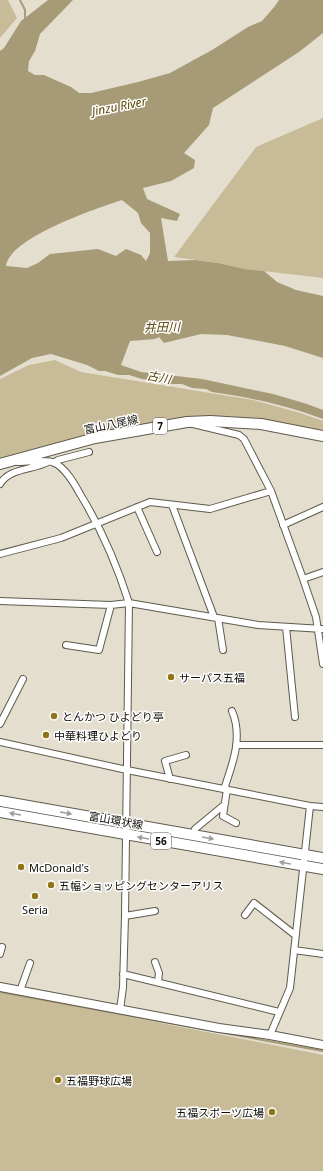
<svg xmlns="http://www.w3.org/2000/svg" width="323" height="1171" font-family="'Noto Sans','Noto Sans JP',sans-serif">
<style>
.green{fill:#c8bb98}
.water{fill:#a79a77;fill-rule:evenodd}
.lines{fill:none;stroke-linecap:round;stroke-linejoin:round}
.stream{stroke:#a79a77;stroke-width:2}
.minor-casing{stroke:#5f5a4d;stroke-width:8}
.tertiary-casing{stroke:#5f5a4d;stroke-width:10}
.primary-casing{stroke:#5f5a4d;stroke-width:12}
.minor{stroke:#fff;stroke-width:6}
.tertiary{stroke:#fff;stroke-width:8}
.primary{stroke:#fff;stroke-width:10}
.oneway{fill:#9f9e9c}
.poi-dot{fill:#90741a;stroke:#fff;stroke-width:1.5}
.labels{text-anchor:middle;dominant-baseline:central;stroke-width:3;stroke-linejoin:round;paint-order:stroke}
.shield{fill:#fff;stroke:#575652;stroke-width:1}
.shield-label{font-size:10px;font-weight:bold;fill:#0f0d08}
.street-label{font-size:11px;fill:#0f0d08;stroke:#fff}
.poi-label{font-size:11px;fill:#0f0d08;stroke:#fff;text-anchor:start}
.water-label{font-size:12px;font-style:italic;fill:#584400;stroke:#fff}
</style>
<rect width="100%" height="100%" fill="#e4decf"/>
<path class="green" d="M0 0H8L17 18 0 38Z
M323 118V278L245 269 218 263 174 257 256 147Z
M55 360 81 372 253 400 300 413 323 421V432L245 418 187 419 0 460V379L29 365Z
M0 991 323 1055V1171H0Z"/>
<path class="water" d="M48 0H73L40 34 35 51 29 61 28 71 35 75H44L71 87 79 93H91L138 82 170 73 212 50 248 27 262 21 275 6 279 0H323V33L299 52 213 108 209 125 184 153 195 160 194 168 171 181 143 188 147 199 180 214 177 221 161 218 168 261 195 260 218 263 245 269 264 271 277 282 296 290 323 296V358L285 346 227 335 201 334 164 343 159 337 155 339 130 341 121 365 141 372 202 379 273 394 307 404 323 410V419C285 405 253 398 212 392L206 389 192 388 182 384H171L163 382 142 379 129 375H118L105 371H99L87 365 51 354 32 358 0 376V51L4 48 21 21ZM122 200 138 213 141 223 150 233V253L146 261 141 255 126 249 116 256 98 249 50 254 38 263 27 268 6 266C9 238 97 208 122 200Z"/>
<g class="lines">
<path class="stream" d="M20 0 25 10V20
M0 992 323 1051"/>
<g class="minor-casing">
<path id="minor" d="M193 424 239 435 244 439 271 491 302 576 316 617 323 664
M18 462C27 462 48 459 55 463 66 469 74 483 80 494 101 528 117 565 129 603L125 916 123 987 120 1010
M54 463 58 460 89 452
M0 484C9 468 33 470 48 462
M172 505 214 617
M137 507 157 552
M283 525 323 507
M0 554 61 538 150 502 210 509 271 491
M303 579 323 572
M0 601 111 605 129 603 258 625 323 629
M218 618 223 650
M286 627 295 717
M66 645 99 650 111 605
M0 724 23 679
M0 742 127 770 310 806 323 807
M236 745H323
M170 779 165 761 186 755
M224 789C233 763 243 737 232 711
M227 789 223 816 236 823
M193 835 195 829 224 805
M245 915 254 903 295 935
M125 916 155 911
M294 950 323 954
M0 954 2 947
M155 962 159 973 158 982
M123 974 279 1012
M20 991 30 963
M270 1035 290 988 310 806"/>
</g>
<g class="tertiary-casing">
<path id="tertiary" d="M0 987 219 1028 270 1035 323 1045"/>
</g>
<g class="primary-casing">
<path id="primary" d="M0 464 95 438 187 422 210 421 261 424 323 436
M0 801 323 858
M0 812 323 869"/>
</g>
<use href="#minor" class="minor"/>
<use href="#tertiary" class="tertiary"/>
<use href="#primary" class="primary"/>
</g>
<defs><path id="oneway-solid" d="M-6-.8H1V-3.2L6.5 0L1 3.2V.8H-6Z"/></defs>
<g class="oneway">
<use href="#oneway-solid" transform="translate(66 813) rotate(10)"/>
<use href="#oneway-solid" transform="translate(15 814) rotate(-170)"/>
<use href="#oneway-solid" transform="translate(143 838) rotate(-170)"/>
<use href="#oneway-solid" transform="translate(208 838) rotate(10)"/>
<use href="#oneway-solid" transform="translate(285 863) rotate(-170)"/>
</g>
<g class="poi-dot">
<circle cx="171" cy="677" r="4"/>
<circle cx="54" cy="716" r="4"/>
<circle cx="46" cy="735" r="4"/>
<circle cx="21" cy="867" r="4"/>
<circle cx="51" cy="885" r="4"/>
<circle cx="35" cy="896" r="4"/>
<circle cx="58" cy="1080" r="4"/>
<circle cx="272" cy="1112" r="4"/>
</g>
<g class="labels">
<g class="shield">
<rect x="153" y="418" width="14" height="16" rx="3"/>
<rect x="151" y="833" width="20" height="16" rx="3"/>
</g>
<g class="shield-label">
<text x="160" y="426">7</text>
<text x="161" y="841">56</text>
</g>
<g class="street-label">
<text transform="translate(111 424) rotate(-12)">富山八尾線</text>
<text transform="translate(116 820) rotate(10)">富山環状線</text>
</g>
<g class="poi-label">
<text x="179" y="677">サーパス五福</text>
<text x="62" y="716">とんかつ ひよどり亭</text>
<text x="54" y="735">中華料理ひよどり</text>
<text x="29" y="867">McDonald's</text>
<text x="59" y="885">五幅ショッピングセンターアリス</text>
<text x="35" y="909" text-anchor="middle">Seria</text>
<text x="66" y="1080">五福野球広場</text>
<text x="264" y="1112" text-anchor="end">五福スポーツ広場</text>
</g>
<g class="water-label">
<text transform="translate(119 106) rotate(-11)">Jinzu River</text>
<text transform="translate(162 327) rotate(-1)">井田川</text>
<text transform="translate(159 377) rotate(11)">古川</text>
</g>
</g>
</svg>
